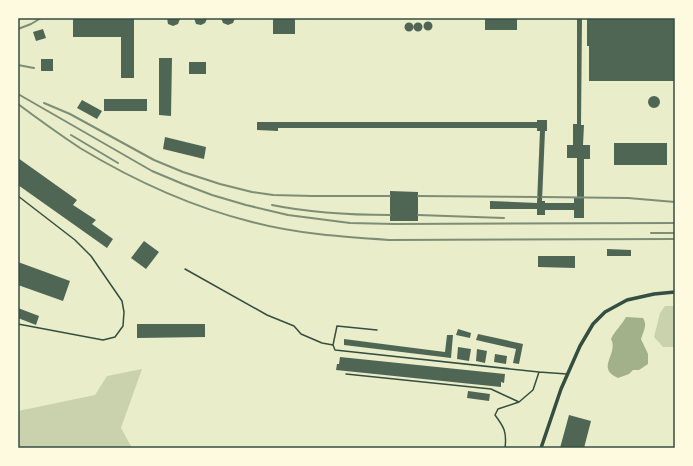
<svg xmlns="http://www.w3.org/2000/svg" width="693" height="466" font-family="'IBM Plex Sans',sans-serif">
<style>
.green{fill:#cad2ad}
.water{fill:#a3b18a}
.building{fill:#4f6655}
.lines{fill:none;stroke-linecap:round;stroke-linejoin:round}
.service{stroke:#344e41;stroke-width:1.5}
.minor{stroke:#344e41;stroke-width:3.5}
.rail{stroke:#7c8e77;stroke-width:2}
.neatline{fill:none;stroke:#344e41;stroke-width:1.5}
</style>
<rect width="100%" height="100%" fill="#e9edc9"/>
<path class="green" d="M665 306H675V347H663L654 337 660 313Z
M142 369 121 428 132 448H18V411L95 395 107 376Z"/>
<path class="water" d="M626 317 643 318C648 325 643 332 641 339L648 354V364L639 370H633L629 374 618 378C595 368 619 354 611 339 615 330 622 325 626 317Z"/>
<path class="building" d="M73 18H134V78H121V37H73Z
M167 18H179L180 19 178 24 173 26 168 24Z
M194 18H207V19L205 23 201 25 196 24Z
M221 18H235L233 23 228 25 223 23Z
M273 18H295V34H273Z
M577 18H582L581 125H584L583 145H590V159H584V218H574V210H545V215H537V209H490V201L537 203 540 131H537V128H278V131L257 130V122H537V120H547V131H545L542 201H545V203H574V198H577V158H567V145H573V124H577Z
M587 18H675V81H589V46H587Z
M485 19H517V30H485Z
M423.5 26a4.5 4.5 0 1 1 9 0a4.5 4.5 0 1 1-9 0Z
M404.5 27a4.5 4.5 0 1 1 9 0a4.5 4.5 0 1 1-9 0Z
M413.5 27a4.5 4.5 0 1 1 9 0a4.5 4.5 0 1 1-9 0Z
M43 29 46 38 36 41 33 32Z
M159 58H172L171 116 159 115Z
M41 59H53V71H41Z
M189 62H206V74H189Z
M648 102a6 6 0 1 1 12 0a6 6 0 1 1-12 0Z
M104 99H147V111H104Z
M82 100 102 111 97 119 77 108Z
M165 137 206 147 204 159 163 149Z
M614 143H667V165H614Z
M18 158 77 200 73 205 96 220 92 224 113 239 107 248 18 185Z
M390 191 418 192V221H390Z
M144 241 159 252 146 269 131 258Z
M607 249 631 250V256H607Z
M538 256H575V268L538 267Z
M18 262 70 281 63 301 18 285Z
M18 308 39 316 36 325 18 318Z
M137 324H205V337L137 338Z
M458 329 471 333 470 338 456 335Z
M478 334 523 344 519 364 513 363 516 349 476 340Z
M447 335H453L451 358 344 345V339L445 352Z
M458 347 471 349 469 361 457 359Z
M477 349 487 351 485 363 476 361Z
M495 354 507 356 506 364 494 362Z
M340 357 505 374 504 383 501 382V387L336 370 337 364H339Z
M468 391 490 394 489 401 467 398Z
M569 415 591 421 584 448H560Z"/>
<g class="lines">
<path class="service" d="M18 196 75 240 91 256 122 301 124 312 123 326 115 337 103 340 18 324
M185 269 267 315 294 326 301 334 322 343 333 345
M377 330 337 326 333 345 335 350 539 372 533 390 519 402
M539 372 567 374
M346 374 491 389 519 402 498 409 495 415C504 427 507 432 505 448"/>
<path class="minor" d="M541 448 561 389 580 346 593 324 605 312 627 300 654 294 675 292"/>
<path class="rail" d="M18 29 31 24 41 18
M18 65 34 68
M18 94 152 171 183 184 212 195 246 205 288 215 350 223 395 224 675 223
M44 103 70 114 154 160 183 172 220 184 252 192 273 195 313 196H390
M18 104C38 119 59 134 80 148 133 180 192 207 252 222 297 234 344 237 390 240L675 239
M71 135 118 163
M418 196 538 197
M542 197 628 198 675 202
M272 205C311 213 350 215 390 215
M418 215 504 218
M651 233H675"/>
</g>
<rect width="693" height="466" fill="none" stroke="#fefae0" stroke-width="38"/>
<rect x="19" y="19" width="655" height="428" class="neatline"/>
</svg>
